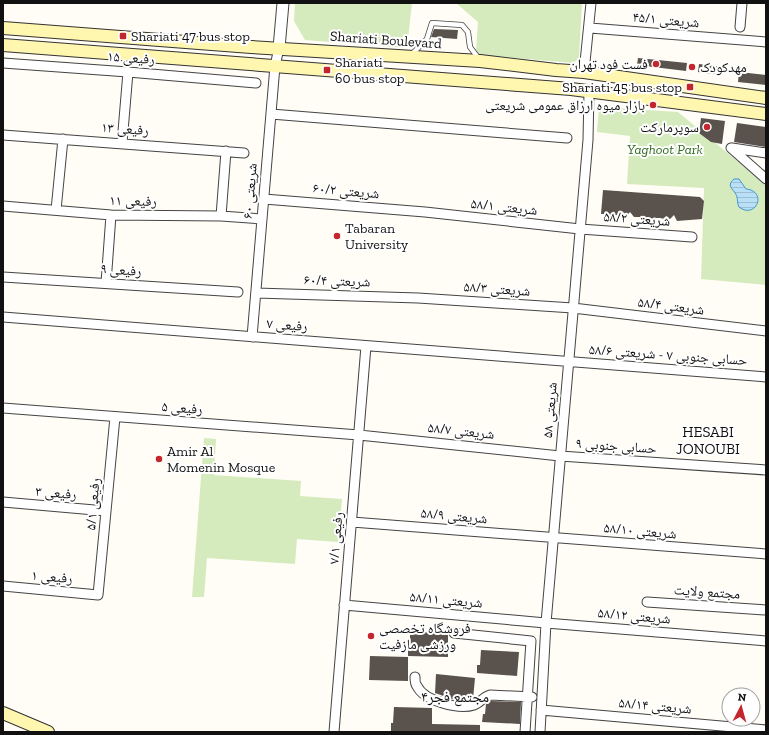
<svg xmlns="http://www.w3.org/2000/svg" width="769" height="735" font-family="'Zilla Slab','Noto Naskh Arabic',serif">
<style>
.park{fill:#d5ebbd}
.water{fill:url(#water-rules);stroke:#3f96cf}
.building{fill:#5a524d}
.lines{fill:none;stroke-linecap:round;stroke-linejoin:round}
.service-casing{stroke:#444;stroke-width:6}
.minor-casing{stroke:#444;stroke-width:11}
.tertiary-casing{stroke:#444;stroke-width:13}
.secondary-casing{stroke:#333;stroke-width:14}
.service{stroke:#fff;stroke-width:4.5}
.minor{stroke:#fff;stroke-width:9}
.tertiary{stroke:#fff;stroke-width:11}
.secondary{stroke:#fff6b0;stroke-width:12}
.poi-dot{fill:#c4262e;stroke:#fff;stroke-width:1.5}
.labels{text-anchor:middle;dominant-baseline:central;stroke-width:4;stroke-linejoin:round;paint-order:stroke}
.street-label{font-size:14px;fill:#111;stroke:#fff}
.poi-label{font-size:14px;fill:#111;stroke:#fff;text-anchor:start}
.park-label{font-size:14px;font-style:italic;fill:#2f6b1f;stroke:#fff}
.neighbourhood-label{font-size:15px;fill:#111;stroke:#fff}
</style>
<defs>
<pattern id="water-rules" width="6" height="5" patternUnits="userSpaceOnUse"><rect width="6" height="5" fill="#b9e0f7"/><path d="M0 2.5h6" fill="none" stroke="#9ebfd3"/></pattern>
</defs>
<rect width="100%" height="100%" fill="#fffdf5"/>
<path class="park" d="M295 3H412L407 48 305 40 294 21Z
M456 3H582L579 57 574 63 480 55 476 51 478 22Z
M599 107 678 112 766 185V285L701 279 704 188 627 184 630 136 597 132Z
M204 438 216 439 214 475 301 481 300 496 342 499 338 542 297 539 295 564 207 558 204 597H192Z"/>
<path class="water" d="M734 179H739L746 189C768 191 756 220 739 207 737 203 738 201 737 197 735 189 725 187 734 179Z"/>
<path class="building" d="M434 29 458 30 457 39 431 37Z
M638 58 687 63 686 71 637 65Z
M699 64 722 67 721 75 698 72Z
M739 72 766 75V85L738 82Z
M701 118 725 121 722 144 711 142 699 133Z
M737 123 766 127V147L734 142Z
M603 190 700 197 704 201 702 219 677 221 674 215 669 220 660 218H656L654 219 644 217H634L630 212 626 217H620L618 215 606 216 604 214H601Z
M410 632 448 633V657L408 656V648H410Z
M481 650 519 652 517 676 477 673V665H480Z
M370 656 408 657V681L369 680Z
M436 674 475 678 473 699 467 700 452 699 435 693Z
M491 701 521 702 520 724 482 722 483 714H485L486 704Z
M394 707 432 708V724L480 725V732L391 731V723H393Z"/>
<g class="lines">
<g class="service-casing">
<path id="service" d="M412 54 427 39 432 23 462 25 468 32 470 47 479 59"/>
</g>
<g class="minor-casing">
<path id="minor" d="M740 27 742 3
M590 28 766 42
M3 63 128 72 256 83
M584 72 591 3
M271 114 567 138
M3 135 244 153
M122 143 128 72
M731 148 766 179
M732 148 766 153
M264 199 425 212 580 229 692 237
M3 206 111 215 221 216 262 219
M56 210 63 139
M221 216 226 151
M3 277 238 292
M106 283 111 215
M256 293 418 298 573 308 766 331
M3 317 766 377
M252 337 275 66 279 48
M3 408 359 435 560 456 766 470
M3 502 106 511
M352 522 766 554
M3 586 98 595 115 417
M647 602 766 610
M344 605 546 623 766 641
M454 633 531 641 525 732
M415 677C415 680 415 684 417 686 424 701 459 710 474 705 480 703 483 697 490 695L532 697
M541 710 766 730
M334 732 366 346
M540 732 546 623 588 140 589 91"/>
</g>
<g class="tertiary-casing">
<path id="tertiary" d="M279 48 283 3"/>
</g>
<g class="secondary-casing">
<path id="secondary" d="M3 28 251 47 480 61 556 70 584 72 766 98
M3 45 571 89 766 114
M3 713 48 732"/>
</g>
<use href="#service" class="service"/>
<use href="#minor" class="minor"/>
<use href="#tertiary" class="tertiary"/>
<use href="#secondary" class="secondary"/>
</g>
<g class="poi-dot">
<rect x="119" y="32" width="8" height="8" rx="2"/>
<circle cx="656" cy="64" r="4"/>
<circle cx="692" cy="67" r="4"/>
<rect x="323" y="66" width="8" height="8" rx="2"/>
<rect x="686" y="83" width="8" height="8" rx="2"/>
<circle cx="653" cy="105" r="4"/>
<circle cx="707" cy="127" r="4"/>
<circle cx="337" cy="236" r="4"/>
<circle cx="159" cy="459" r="4"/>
<circle cx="371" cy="636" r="4"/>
</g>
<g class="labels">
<g class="street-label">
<text transform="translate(666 20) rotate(5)">شریعتی ۴۵/۱</text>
<text transform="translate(386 40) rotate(4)">Shariati Boulevard</text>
<text transform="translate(131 58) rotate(4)">رفیعی ۱۵</text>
<text transform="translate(125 129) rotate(4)">رفیعی ۱۳</text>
<text transform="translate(250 191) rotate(-85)">شریعتی ۶۰</text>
<text transform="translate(346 191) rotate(5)">شریعتی ۶۰/۲</text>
<text transform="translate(133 201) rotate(1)">رفیعی ۱۱</text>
<text transform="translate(504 207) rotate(6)">شریعتی ۵۸/۱</text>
<text transform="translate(637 219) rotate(4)">شریعتی ۵۸/۲</text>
<text transform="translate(121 270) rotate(4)">رفیعی ۹</text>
<text transform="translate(337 281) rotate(2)">شریعتی ۶۰/۴</text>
<text transform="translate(497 289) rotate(4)">شریعتی ۵۸/۳</text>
<text transform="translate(671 306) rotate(7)">شریعتی ۵۸/۴</text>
<text transform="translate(287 325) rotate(4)">رفیعی ۷</text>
<text transform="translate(668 355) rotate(4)">حسابی جنوبی ۷ - شریعتی ۵۸/۶</text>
<text transform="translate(182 408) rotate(4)">رفیعی ۵</text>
<text transform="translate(550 410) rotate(-85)">شریعتی ۵۸</text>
<text transform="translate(461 431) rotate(6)">شریعتی ۵۸/۷</text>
<text transform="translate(616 446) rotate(4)">حسابی جنوبی ۹</text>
<text transform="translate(56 493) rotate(5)">رفیعی ۳</text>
<text transform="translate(93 504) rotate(-85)">رفیعی ۵/۱</text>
<text transform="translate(454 516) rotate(5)">شریعتی ۵۸/۹</text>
<text transform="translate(640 531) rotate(5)">شریعتی ۵۸/۱۰</text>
<text transform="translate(336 538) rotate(-85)">رفیعی ۷/۱</text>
<text transform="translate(52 577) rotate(5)">رفیعی ۱</text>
<text transform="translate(707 592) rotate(4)">مجتمع ولایت</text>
<text transform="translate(446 600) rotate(5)">شریعتی ۵۸/۱۱</text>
<text transform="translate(634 616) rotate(5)">شریعتی ۵۸/۱۲</text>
<text transform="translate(655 706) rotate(5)">شریعتی ۵۸/۱۴</text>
</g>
<g class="poi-label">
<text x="131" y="36">Shariati 47 bus stop</text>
<text x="335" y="62">Shariati<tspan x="335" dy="16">60 bus stop</tspan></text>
<text x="648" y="64" text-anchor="end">فست فود تهران</text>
<text x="700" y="67">مهدکودک</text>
<text x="682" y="87" text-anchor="end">Shariati 45 bus stop</text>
<text x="645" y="105" text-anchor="end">بازار میوه ارزاق عمومی شریعتی</text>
<text x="699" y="127" text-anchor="end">سوپرمارکت</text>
<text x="345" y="228">Tabaran<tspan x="345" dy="16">University</tspan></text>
<text x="167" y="451">Amir Al<tspan x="167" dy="16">Momenin Mosque</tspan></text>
<text x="379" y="628">فروشگاه تخصصی<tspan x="379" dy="16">ورزشی مازفیت</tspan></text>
</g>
<g class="park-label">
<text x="665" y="149">Yaghoot Park</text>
</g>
<g class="neighbourhood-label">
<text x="708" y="432">HESABI<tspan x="708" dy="17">JONOUBI</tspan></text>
<text x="455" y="697">مجتمع فجر۴</text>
</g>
</g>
<rect width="769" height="735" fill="none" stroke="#111111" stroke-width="8"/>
<g transform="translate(741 707) rotate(6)"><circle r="19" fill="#ffffff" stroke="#a0a0a0"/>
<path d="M0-3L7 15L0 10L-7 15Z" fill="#c4262e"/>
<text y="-6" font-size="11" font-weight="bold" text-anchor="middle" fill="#111111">N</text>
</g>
</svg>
